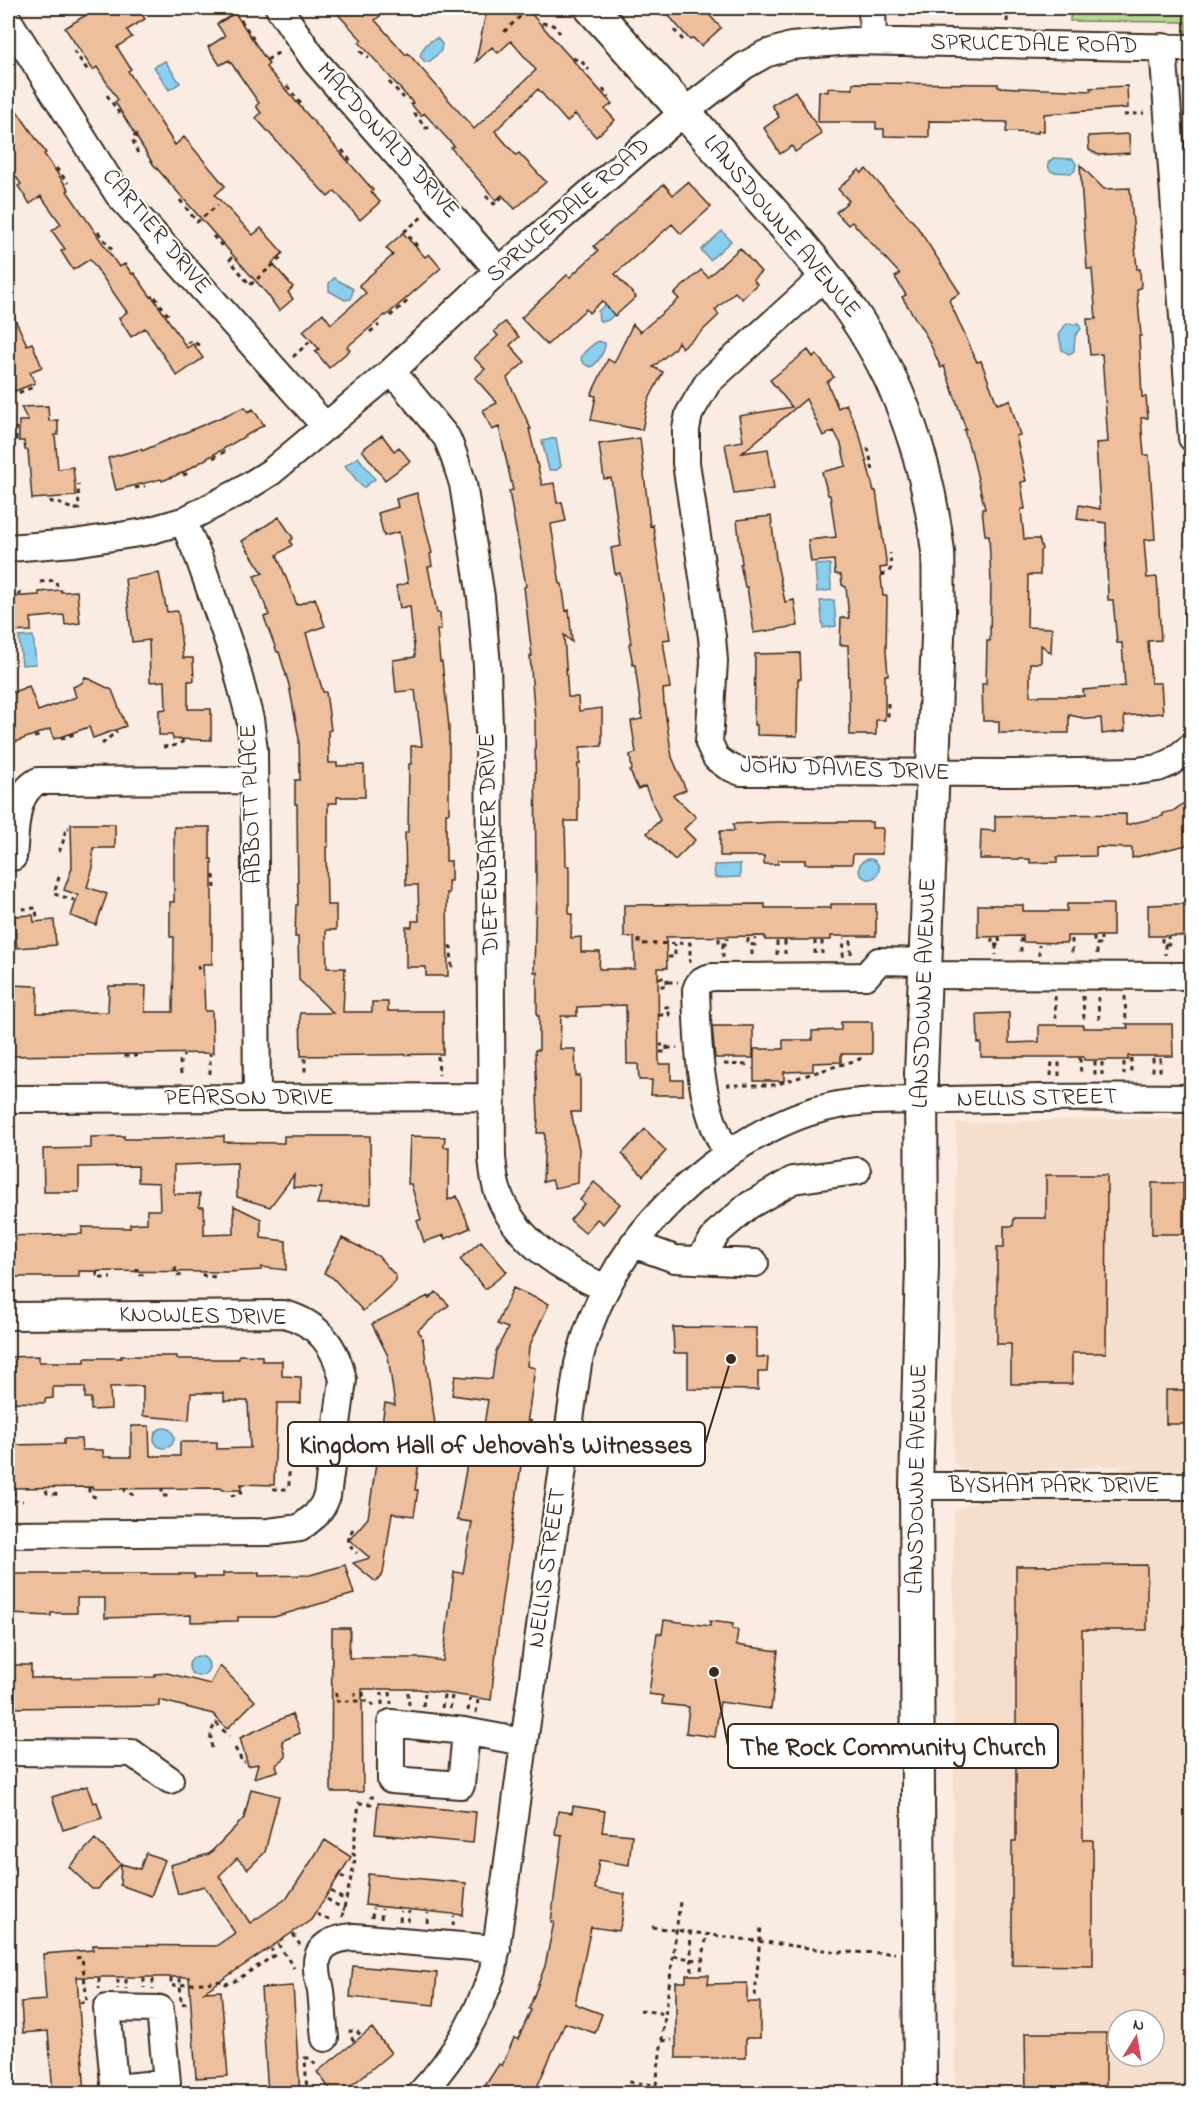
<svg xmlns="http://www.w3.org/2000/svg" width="1199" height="2101" font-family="'Indie Flower',sans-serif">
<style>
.built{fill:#f6decd;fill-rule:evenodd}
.green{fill:#b4d792;stroke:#788058;stroke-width:1.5}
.water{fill:#8cceed;stroke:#6c8c9a;stroke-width:1.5}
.building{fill:#edbf9d;stroke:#3b2a1e;stroke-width:1.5}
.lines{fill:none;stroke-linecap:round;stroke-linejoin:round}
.minor-casing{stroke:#3b2a1e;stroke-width:30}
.major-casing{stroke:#3b2a1e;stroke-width:36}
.path{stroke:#3b2a1e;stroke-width:3;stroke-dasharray:4.5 4.5;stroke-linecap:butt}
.minor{stroke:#fff;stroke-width:26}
.major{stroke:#fff;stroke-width:32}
.labels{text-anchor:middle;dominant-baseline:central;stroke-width:4.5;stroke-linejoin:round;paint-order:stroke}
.street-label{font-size:24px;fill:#3b2a1e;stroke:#fff}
.leader{fill:none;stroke:#3b2a1e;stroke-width:2}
.callout-dot{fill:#3b2a1e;stroke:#fff;stroke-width:2}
.callout{fill:#fff;stroke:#3b2a1e;stroke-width:2}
.callout-label{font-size:26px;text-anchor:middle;font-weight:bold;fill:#3b2a1e}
</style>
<rect width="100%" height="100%" fill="#faece2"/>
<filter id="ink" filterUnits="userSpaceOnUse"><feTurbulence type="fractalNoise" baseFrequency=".0167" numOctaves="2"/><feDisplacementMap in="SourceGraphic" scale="12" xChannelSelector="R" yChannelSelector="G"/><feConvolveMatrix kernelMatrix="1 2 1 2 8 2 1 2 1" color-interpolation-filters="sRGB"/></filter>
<g filter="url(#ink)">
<path class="built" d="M1140 1118H1191V2093H955L953 1513 960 1508 975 1502 985 1501 1135 1465 976 1472 962 1469 953 1462 956 1123ZM1118 2020H1154V2056H1118Z"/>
<path class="green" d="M1071 8H1191V63H1187L1185 22 1070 21Z"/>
<path class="water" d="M437 38 442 44 441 51 429 62H425L420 56C422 48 428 41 437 38Z
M165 61 180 83 169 90 154 67Z
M1053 158 1073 159 1076 164 1075 170 1072 173 1052 172 1049 169 1048 163Z
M722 231 731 241 710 260 701 250Z
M334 278 353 289 351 299 345 300 329 291V283Z
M610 301 618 310C612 316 607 325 599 320L598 311Z
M1070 323 1074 325 1078 323 1081 329 1075 336 1074 351 1069 354 1062 350 1059 335 1065 325Z
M598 341 605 343C606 350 597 364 591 367 570 360 588 348 598 341Z
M556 438 561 466 557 470H549L542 441Z
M358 457 375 479 363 488 345 466Z
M830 564 831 590 817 592 815 565Z
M834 600 836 626 823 628 820 601Z
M33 636 36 664 22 665 19 637Z
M859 869a10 10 0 1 1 20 0a10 10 0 1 1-20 0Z
M740 864V877L715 878 714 865Z
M154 1438a10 10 0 1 1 20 0a10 10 0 1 1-20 0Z
M189 1666a10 10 0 1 1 20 0a10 10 0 1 1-20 0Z"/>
<path class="building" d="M97 8H138L145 19 127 30 132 37 117 47 131 69 128 71 175 145 184 137 225 186 215 195 253 235 261 228 283 253 272 263 293 287 288 292 293 299 279 311 268 295 153 164 115 102 118 100 97 67 93 70 65 28Z
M332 8H390L375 20 406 55 408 53 474 129 536 70 511 41 498 53 492 47 476 62 485 17 494 8H526L612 104 605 109 615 120 596 137 575 114 567 122 538 89 495 131 516 155 519 153 546 182 515 209 502 195 496 200 483 185 451 148 454 146 424 113 421 116 411 104 413 103 359 42 362 40Z
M662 8H703L721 28 701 46 693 38 690 40Z
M235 13 269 64 266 67 373 190 371 192 380 202 360 220 335 191 328 197 280 145 256 118 261 113 256 106 259 103 229 60 220 65 208 47 225 36 217 24Z
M853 83 998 84V87L1091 91 1090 88 1127 86 1128 108 1044 114V131H1038V133L1006 132 1007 122 929 121V137L884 136V129H876V122H818L819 91 828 92V88L853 89Z
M795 91 822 134 795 152 792 146 780 154 764 128 779 117 772 105Z
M8 98 46 153 44 154 69 190 67 191 119 267 125 264 132 274 134 273 151 297 152 296 187 348 193 344 203 358 177 376 145 328 131 337 119 318 127 312 90 259 73 270 61 251 65 249 52 231 61 224 41 196 30 204 18 186 21 184 8 165Z
M1129 134 1130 153 1099 155 1089 150 1088 136Z
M1080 165 1104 189 1130 188 1137 269H1140L1141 288 1137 289 1141 336H1139L1142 397H1146L1148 418H1141L1144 455H1149L1155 539 1144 540 1147 578 1157 577 1161 640 1148 641 1151 683H1161L1163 713 1124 716 1125 731 1102 734 1101 718 1088 719 1069 715V733H999V721H983L982 684H986L987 641H990L991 582 989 535H985L982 509H985L971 450H970L964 430 966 429 944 366 941 368 927 337 902 297 906 295 895 277 900 274 852 222 848 225 836 212 849 201 838 189 859 170 862 173 866 169 916 225 960 293 949 300 977 362 981 361 997 404 1010 400 1012 409 1020 435 1016 436 1026 481 1021 482 1025 509H1021L1024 539H1039L1042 549 1040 551V575H1028L1027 627 1052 628 1051 653 1041 645V663H1030V696H1084L1083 690 1125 686 1122 643H1117L1113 600H1108L1106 523 1077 519 1079 505 1100 509 1096 443 1108 442 1102 354 1090 355 1087 319H1096L1092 269H1087Z
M688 182 711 207 681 234 672 224 615 274 636 297 615 316 602 301 589 313 586 309 547 345 521 318 567 275 570 277 598 251 594 246 664 184 673 195Z
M403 233 425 257 429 254 441 268 386 316 385 315 347 347 350 350 329 368 315 351 319 349 303 331 323 313 331 324 366 293 359 285 393 255 386 248Z
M740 248 761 272 753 279 757 284 742 299 735 292 715 310 719 315 699 334 682 348 678 342 674 349 653 367 663 372 648 401 642 430 591 420 596 396 591 395 608 359 614 363 633 324 640 332 679 299 674 294 701 270 708 277Z
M8 304 27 345 32 343 42 367 30 372 35 383 15 391 8 375Z
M505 322 519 337 510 345 525 362 507 378 531 429H529L542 485 554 483 557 503 562 502 566 521 551 524 560 584H562L566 611 569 610 572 642 564 635 568 697H578L579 711 602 708V746L580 747V764H578V821H565L566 866H569V914H572L571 938 581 937V952H600L599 969H635L634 937H624V905L765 904V908H831V904H876V936H831V940H765V936L666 937 667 968H658L659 1064H671V1080H683V1095H651L652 1080H639L638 1064H627L626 1005 577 1007V1016H561L560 1049H575L576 1076H580V1112H571L579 1149 578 1183 555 1188 552 1180 543 1182 545 1133H537L538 1117 535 1050H539V1016H537V972H534L536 890 535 721 530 656H532L524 587 526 586 509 491 513 490 499 427 492 430 483 410 497 403 475 378 485 369 474 358 498 336 494 331Z
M808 350 813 357 816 354 834 377 827 382 838 408 846 404 860 436 874 491H876L887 567 880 568 883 596H887L886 651 888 675H885V720H876V735H850L848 645H840L841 618H849L846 587 842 585 841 575 835 574 834 560 811 562 808 540 836 537 830 495H828L822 472 846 466 841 444 834 431 823 436 806 399 742 453 768 449 774 489 734 494 725 444 743 441 739 416 792 407 770 380Z
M48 406 49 421 58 420V435H55L58 469 73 467 76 496 32 499 28 450H25L24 441H19V421H28L21 407Z
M245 407 248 412 253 409 264 425 182 473 162 481 161 479 116 490 108 458 141 449 142 451Z
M382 435 394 451 399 447 410 461 385 480 362 450Z
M640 438 650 526 653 525 670 639 663 640 670 688 663 689 664 704 672 757 686 790 673 795 696 817 684 829 695 840 675 860 647 833 660 820 645 786 638 789 630 771 632 770 630 755 636 753 631 721 642 719 635 665H633L629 644 631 643 620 573 615 574 611 548 621 546 611 478 604 479 599 444Z
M417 493 432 553 430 554 432 566 428 567 437 613H440L441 630H437L440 662H442L449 727V813H446V861H451V881H448L449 893H447L448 976H426V967H406V927H412V921H419L418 885H406L405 833 408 832 409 764H411V746H422L415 690 396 692 393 660 415 657 410 606 400 608 396 586 408 583 399 532 384 536 378 513 398 507 396 499Z
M771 516 776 559 785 602 794 600 798 626 754 633 747 587H745L740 564H742L737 520Z
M279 517 293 538 290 541 292 545 277 555 297 605 315 598 325 626 306 633 323 692H326L331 730 328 731 329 763H337V766L364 765 365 797H337V803H328V847H326L327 905H336V930H326L327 968H345L343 1012H372V1002H388V1011H443V1054L301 1056 300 1013H333L299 980 298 937H295L296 905H298L297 804H295V780H300L299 739 289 685 279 652H277L264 617 269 615 254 576 263 573 242 541Z
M159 573 167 612 178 611 183 658H193L194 681H188V709H211V740L173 739 172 735H159V710L166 709 165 681 150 682 149 640 132 642 125 579Z
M61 590V592L77 591 80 623 65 625 64 615 31 618V631L8 632V597L39 595V592Z
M800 653 801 679H798L797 736 757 735V725H754L755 654Z
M85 677 112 690 126 726 93 738 89 727 54 739 50 729 15 742 8 723V694L29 686 38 711 76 697 73 687 82 683Z
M1191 798V844L1132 858V848L1096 847V856L1057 857V862L1030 863V859H980L981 830 995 831V816L1126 814V825L1163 816V813L1173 811Z
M775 822H872V828H883L882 854H853L852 864H805V860H778V864H764V856H720V831H734L733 824Z
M71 824H115V848H93V868L87 887 107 894 96 925 71 916 78 895 64 890 72 868Z
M174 827H210V859H212V964H203L205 1011H212L213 1053 8 1056V985L38 986 37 1013 108 1012 109 986H146L145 1012H173L174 937H170V902H174Z
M1067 904H1113V936H1067V943L1023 942V936L978 937V905H1023V911H1067Z
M1176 904H1191V936H1148V905Z
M33 915 34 922 54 920 56 945 17 948 14 916Z
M1009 1013V1043L1039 1042V1025H1083V1028H1128L1127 1024H1172L1173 1056H1128V1060H1084V1057H981V1043H978L977 1014Z
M841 1022H872V1054H841V1062L813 1063V1071L784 1072V1081H754V1049H783V1040H812V1031L841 1030Z
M712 1026H753V1058H715Z
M645 1129 666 1151 643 1176 622 1154Z
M124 1136V1139H156L224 1136V1142L284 1143V1136H370L371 1204H317L322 1188 293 1187 294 1175 270 1207 237 1197V1163L174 1165V1194H200L199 1207H204V1235L234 1234V1206L261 1219V1238L286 1241V1270L261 1267V1270L228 1272 79 1271V1277H8V1236L82 1234V1227L130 1228V1224L147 1223V1210H160L159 1183 138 1182V1166L79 1167V1192H44L43 1149 91 1148V1137Z
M410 1136 445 1137 444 1147H449L448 1200 457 1196 470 1228 445 1239 444 1235 424 1242 417 1221 421 1219 411 1184H408Z
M1046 1175H1107L1106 1353H1072V1384H1011V1344H997V1247H1004V1226H1013L1014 1218H1046Z
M594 1182 620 1204 603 1224 597 1219 585 1233 570 1220 584 1204 580 1200Z
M1152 1183H1183V1234H1152Z
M342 1238 378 1256 396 1276V1281L363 1311 333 1278 324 1273Z
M481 1241 507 1272 485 1289 460 1259Z
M513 1288 549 1304 529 1347 527 1366 535 1368 501 1605 491 1700 418 1689H362L363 1792H331L332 1628H350L349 1658H422L443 1661 454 1572 463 1573 472 1522 457 1520 467 1464 443 1460 448 1426 483 1431 488 1400 452 1395 455 1376 492 1379 496 1351 508 1328 497 1324Z
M436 1292 449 1305 418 1330 423 1340 440 1459 420 1455 415 1490H418L414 1516 392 1513 383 1574 376 1582 353 1563 370 1558 349 1540 368 1518 385 1403 395 1405 388 1356 372 1324 428 1296 429 1299Z
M673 1327 756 1328V1357H768L767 1372H758V1390L688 1389V1353H674Z
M239 1355 262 1356V1361H282V1376L301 1377V1403H277L274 1485 241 1484V1490H222V1488L92 1489V1487L8 1488V1445L64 1444V1439H81L82 1450H103V1457H131V1426H149L150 1456H180V1442H217V1449L250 1448 248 1401H224V1393H191L189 1420 143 1416V1386L110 1387 111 1409 91 1410V1398H85V1387H53V1398L45 1399V1403L8 1402V1357L39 1356V1362H85V1358H122L121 1356H177V1359H239Z
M1166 1390H1191V1424H1166Z
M345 1565 354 1594 274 1617H238V1621L191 1622V1615L105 1618V1598H77V1613H51V1616L8 1614V1574H194V1577H223V1573H259V1576L310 1575Z
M1147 1565V1630H1082L1083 1840H1093V1966L1012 1965V1841H1016V1566Z
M664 1620 710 1626V1621L733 1624 732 1629 738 1630 736 1645 778 1651 771 1709 720 1702 715 1737 686 1733 689 1707 662 1704 663 1696 649 1694 657 1633 662 1634Z
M8 1665H31V1678L155 1677V1674L167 1673 210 1684 220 1666 255 1701 227 1729 213 1714 159 1700V1706L9 1708Z
M292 1714 300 1733 282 1741 286 1757 276 1765 278 1771 254 1778 258 1764 248 1766 240 1738Z
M87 1786 93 1803 97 1802 102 1818 63 1830 52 1797Z
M251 1789 279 1796 265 1852 248 1869 237 1858 219 1876 250 1923 287 1898 325 1840 351 1857 311 1920 204 1992 221 1991 228 2076 196 2078 189 1977H77L85 2094H53L48 2031 23 2033 21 2002 46 2000 43 1954 93 1950V1945L216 1946 235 1933 204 1886 178 1894 170 1865 209 1854 244 1818Z
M378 1803 476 1812 473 1843 375 1834Z
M573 1806 605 1811 602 1832 632 1835 629 1865 599 1860 595 1889 625 1894 622 1920 619 1931 591 1927 575 2004 602 2014 595 2033 565 2023 534 2094H480L499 2064 502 2066 514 2038 518 2039 531 2010 529 2009 545 1966 554 1922H551L562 1835 555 1834 558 1811 572 1813Z
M95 1839 121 1864 140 1869 146 1853 165 1860 151 1896 120 1885 121 1864 98 1889H92L69 1867Z
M368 1874 466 1883 463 1915 365 1905Z
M353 1966 437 1973 434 2005 350 1997Z
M686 1975H709L708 1984 747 1983V2002H760V2038H746V2058H676V1982H686Z
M293 1986 300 2094H268L261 1988Z
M372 2028 391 2053 341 2094H334L317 2072Z
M1025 2033H1106V2094H1026Z"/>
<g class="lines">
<g class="minor-casing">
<path id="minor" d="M279 8 315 61 499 271
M872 8 873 41
M8 20 118 194 326 427
M1163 47 1192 438
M826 275 708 382 689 414 686 429V463L712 637 714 661 709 743 716 758 727 766 741 772 1014 773 1137 771 1158 768 1170 763 1192 746
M392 371 447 438 453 453 463 484 481 597 487 666 489 729 492 1157C493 1167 494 1179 497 1189 513 1239 560 1269 606 1288
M183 521 199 558 233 655 250 719 254 750 257 1098
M8 548 74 543 145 532 183 521 239 492 271 472 392 371 493 276 684 112 744 66 765 54 791 46 852 41 1187 48
M13 857C16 831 13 794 38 781L254 780
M924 975 1192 976
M8 1099 491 1097
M728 1154C698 1105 698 1046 696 990 699 980 706 977 716 977L866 976 879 961 925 962
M633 1244 675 1259 755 1263
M699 1260 718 1232 748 1206 793 1180 857 1171
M8 1316 284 1314C318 1323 336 1346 343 1380L327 1496 323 1505 316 1515 300 1528 268 1532 8 1534
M916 1486H1192
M466 1732 461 1785 391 1780V1723L464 1731 524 1742
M8 1752 132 1753 170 1780
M325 2038C323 2023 323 2007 321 1991 320 1984 317 1976 317 1968 315 1945 335 1938 354 1937L497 1949
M115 2088 167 2083 160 2009 107 2008 115 2094
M420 2094C454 2058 477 2018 493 1971L537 1648 578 1364C599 1277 652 1208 723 1157 755 1135 791 1115 829 1107 868 1098 907 1101 947 1100 1028 1098 1110 1097 1192 1098"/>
</g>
<g class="major-casing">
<path id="major" d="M591 8C644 66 696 125 748 184 814 259 876 328 909 424 924 465 933 508 938 552 939 572 938 592 939 611L921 1075 922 1264 916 1486 920 2094"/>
</g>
<path class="path" d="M658 8 660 9
M968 8 976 9
M241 20 254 40
M1007 22 1008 8
M542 23 553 25 560 33
M674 30 682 39 685 36
M504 32 529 8
M74 51 89 72
M360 51 369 58
M573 58 582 62 589 70
M267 60 281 51
M389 82 404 98
M287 86 301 104
M603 89 609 98
M107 95 121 116
M414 113 426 128 432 127
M1124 115 1144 113
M137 134 132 138 138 154
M342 150 353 164
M56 168 68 183
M486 196 494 204 502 197
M180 200 197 222 218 205
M98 232 113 251
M213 236 222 246
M417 246 405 231 422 217
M232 257 230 260 250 285 281 258
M155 297 168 315
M390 316 410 299
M370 332 379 325
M187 343 192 341 202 347
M293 357 310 341
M8 385 12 395 34 387
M16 427V445
M868 448 873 471
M213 458 229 449
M183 475 189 473
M135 488 145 486
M51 500V502C62 502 68 510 79 509L78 484
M881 575 888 573 891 568 890 553
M40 582 56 580 57 587
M8 595 24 593
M888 703V717
M34 737 41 736
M61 739 74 734
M102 744 117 731
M163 747 179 745 185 739
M59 852 63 842 66 828H69
M214 875 215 888
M59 877 54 894 74 900
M22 909 36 908 37 919
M1094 937V944H1101V937
M719 938V944H727V938
M748 938V944L755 945V938
M992 938V945H1000L999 938
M1021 938V954
M1162 938V944H1169L1168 937
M639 939V944L690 943V963
M1072 939V956
M785 941V954
M822 941V954
M723 944V958
M1165 944V955
M996 945V955
M449 946 451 947 452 970
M815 954V941
M851 954V938
M1097 954V944
M752 955V944
M777 955V941
M1039 956V945
M1190 956V937
M668 957H675V944
M843 957 844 938
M198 965 199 973
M659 978H667V986H659
M668 982H678
M1055 996 1056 1021
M1083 996 1084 1021
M1125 996 1126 1024
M1098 997 1099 1020
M659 1015H669V1007H660
M667 1048H677
M660 1052H667V1045H660
M124 1056H137
M438 1056 439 1075
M305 1058V1076
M1080 1058 1081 1076
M1131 1058V1076
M1153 1058V1076
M1160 1058V1075
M1095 1061V1076
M1102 1062V1075
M1124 1062V1075
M724 1064 746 1065V1060
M181 1074 180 1061 184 1055
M210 1074V1054
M1051 1076 1052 1059
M1059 1076V1059
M726 1085H774L860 1059V1055
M175 1267 176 1275 183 1276
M137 1268V1275L148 1274
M97 1272V1278H111
M202 1274 205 1276 219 1277
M522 1425 529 1426 531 1419
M125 1487V1491L134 1495
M89 1488V1494L97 1498
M162 1488V1496H170
M273 1489H287L289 1487V1471
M46 1490 47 1493 61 1495
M14 1491V1501H23
M231 1496 241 1493 242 1485
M353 1529C346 1541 347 1545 357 1553
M336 1692V1701H369L377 1709
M355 1692V1701
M363 1692 364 1701
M390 1692 391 1704
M408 1692 409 1705
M382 1705V1692
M423 1706 425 1693
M442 1708 444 1695
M450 1709 452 1696
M468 1711 470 1698
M476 1713 478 1700
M216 1723 229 1736
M212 1748C210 1737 210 1730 217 1722
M235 1748 243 1763 245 1762
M341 1876 350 1881
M331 1891 346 1901
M327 1899 345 1910
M317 1914 329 1920
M342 1917 356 1856 353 1854 359 1803 371 1804V1797H377
M372 1918 373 1908
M381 1919 382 1909
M400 1921 401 1911
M408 1922 409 1911
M427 1923 428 1913
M453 1926 454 1916
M652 1927 839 1952 895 1953
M690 1931 692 1971
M293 1934 300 1945
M278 1944 294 1968
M674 1956 702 1961
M76 1958 82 1957 87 2002 79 2003
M701 1970 707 1934
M99 1978V1989
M144 1978V1988
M171 1978V1986L223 1981 226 1984 235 1981 275 1955 271 1949
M180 1978 181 2004 189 2003
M118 1979V1989
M126 1979V1989
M153 1979V1989
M755 1996 761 1926
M640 2010 666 2014
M354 2041 351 2036 350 2031H357L360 2035
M662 2041 672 2040
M629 2082 656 2085 680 1902
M185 2092 233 2089 234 2094
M307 2094 305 2058H310L318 2068"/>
<use href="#minor" class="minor"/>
<use href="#major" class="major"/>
</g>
</g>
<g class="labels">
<g class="street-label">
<text transform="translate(1034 45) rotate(1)">SPRUCEDALE ROAD</text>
<text transform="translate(387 141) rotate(48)">MACDONALD DRIVE</text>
<text transform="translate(569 211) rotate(-41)">SPRUCEDALE ROAD</text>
<text transform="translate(781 227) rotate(50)">LANSDOWNE AVENUE</text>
<text transform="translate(156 232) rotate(50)">CARTIER DRIVE</text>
<text transform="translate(845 770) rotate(2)">JOHN DAVIES DRIVE</text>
<text transform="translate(252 804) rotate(-92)">ABBOTT PLACE</text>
<text transform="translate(490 844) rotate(-91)">DIEFENBAKER DRIVE</text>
<text transform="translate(925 993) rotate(-88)">LANSDOWNE AVENUE</text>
<text x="249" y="1098">PEARSON DRIVE</text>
<text transform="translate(1037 1099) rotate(-1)">NELLIS STREET</text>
<text transform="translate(203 1317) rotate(1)">KNOWLES DRIVE</text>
<text transform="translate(918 1479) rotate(-89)">LANSDOWNE AVENUE</text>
<text x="1054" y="1486">BYSHAM PARK DRIVE</text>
<text transform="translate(548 1568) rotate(-82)">NELLIS STREET</text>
</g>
</g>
<path class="leader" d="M731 1359L705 1444M714 1672L728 1746"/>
<g class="callout-dot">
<circle cx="731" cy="1359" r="6"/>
<circle cx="714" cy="1672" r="6"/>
</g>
<g class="callout">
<rect x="288" y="1422" width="417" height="44" rx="6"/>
<rect x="728" y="1724" width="330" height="44" rx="6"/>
</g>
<g class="callout-label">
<text x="496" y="1453">Kingdom Hall of Jehovah's Witnesses</text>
<text x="893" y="1755">The Rock Community Church</text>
</g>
<rect width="1199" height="2101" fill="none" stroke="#fff" stroke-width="30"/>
<rect x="15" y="15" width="1169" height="2071" fill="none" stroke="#3b2a1e" stroke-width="2" filter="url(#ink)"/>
<g transform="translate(1136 2038) rotate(11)"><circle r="28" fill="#ffffff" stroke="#b1aaa5" stroke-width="1.5"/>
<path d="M0-4.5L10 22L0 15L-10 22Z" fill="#d1495b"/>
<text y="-9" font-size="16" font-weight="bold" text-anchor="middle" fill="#3b2a1e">N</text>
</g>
</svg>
